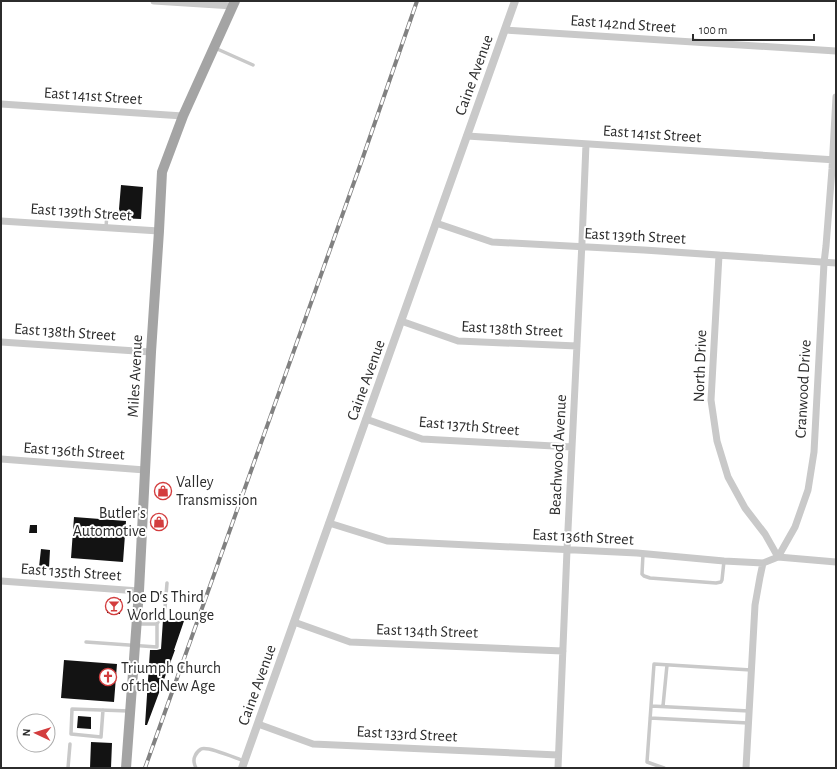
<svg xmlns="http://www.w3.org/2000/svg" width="837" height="769" font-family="'Alegreya Sans',sans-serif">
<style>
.building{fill:#131313}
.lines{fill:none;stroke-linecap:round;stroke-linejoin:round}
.service{stroke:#c9c9c9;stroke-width:3.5}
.minor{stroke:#c9c9c9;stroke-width:7}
.tertiary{stroke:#c9c9c9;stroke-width:8}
.primary{stroke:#a4a4a4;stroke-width:10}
.rail-casing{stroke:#818181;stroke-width:4}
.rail{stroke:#fff;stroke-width:2.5;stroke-dasharray:8;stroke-linecap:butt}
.labels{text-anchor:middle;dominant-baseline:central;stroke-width:4;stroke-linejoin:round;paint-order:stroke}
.street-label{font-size:16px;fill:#2c2c2c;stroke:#fff}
.poi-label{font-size:16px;fill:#2c2c2c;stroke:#fff;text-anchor:start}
</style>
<rect width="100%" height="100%" fill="#fff"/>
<path class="building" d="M121 185 143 187 141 219 118 218V215L120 212 119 209Z
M74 517 126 521 123 562 71 558Z
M30 525H37V533H29Z
M41 549 50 550 49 568 39 567Z
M108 599H121L120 614 107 613Z
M163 620 184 621 174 650H175L147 725H145L150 650H157L161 649Z
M64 660 117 664 114 702 61 698Z
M78 716 91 717V729L77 728Z
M91 742 112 743 111 768H90Z"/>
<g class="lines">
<path class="service" d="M215 48 253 65
M94 211 107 212 106 228
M107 212H117
M643 554 642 574 644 576 650 578 716 583 721 582 722 580 724 561
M157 624 165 608 167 583
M86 642 157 647V624H138
M651 706 749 711
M663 706 667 665
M103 710 101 737 71 734 72 709 129 711
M650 718 748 723
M68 768 70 744
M196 768C194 764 193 760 195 756 196 753 198 751 201 749 208 746 235 758 244 761
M664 768 647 762 654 664 751 670"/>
<path class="minor" d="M154 1 233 6
M505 30 836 51
M1 104 183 116
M467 136 836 160
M1 221 159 231
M436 223 492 242 644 250 836 263
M719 255 711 400 717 441 728 477 745 508 765 534 778 557
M401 321 458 341 577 346
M1 342 151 352
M366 419 422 439 572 447
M1 459 145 470
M329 523 387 541 637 553 724 561 763 563 778 557 836 562
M778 557 795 527 808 490 814 452 824 263 826 246 832 169 836 97
M1 581 139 591
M294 622 350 642 563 651
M258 724 313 744 558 755
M558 768 567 550 582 242 586 144
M746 768 755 605 760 577 763 563"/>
<path class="tertiary" d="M242 768 515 1"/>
<path class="primary" d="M126 768 139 591 151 352 159 231 162 172 183 116 235 1"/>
<g class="rail-casing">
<path id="rail" d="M145 768 362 160 417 1"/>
</g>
<use href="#rail" class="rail"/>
</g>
<defs>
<g id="shop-ring" transform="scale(0.9)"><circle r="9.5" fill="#fff" stroke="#d33d3e" stroke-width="1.5"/><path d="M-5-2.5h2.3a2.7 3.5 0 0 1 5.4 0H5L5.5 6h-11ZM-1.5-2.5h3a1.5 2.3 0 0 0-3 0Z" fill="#d33d3e"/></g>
<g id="bar-ring" transform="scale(0.9)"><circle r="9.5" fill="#fff" stroke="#d33d3e" stroke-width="1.5"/><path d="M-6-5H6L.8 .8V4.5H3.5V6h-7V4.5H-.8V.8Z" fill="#d33d3e"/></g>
<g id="church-ring" transform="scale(0.9)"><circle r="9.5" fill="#fff" stroke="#d33d3e" stroke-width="1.5"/><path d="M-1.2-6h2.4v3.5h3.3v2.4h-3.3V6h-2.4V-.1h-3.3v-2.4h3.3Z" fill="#d33d3e"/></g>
</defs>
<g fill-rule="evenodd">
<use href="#shop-ring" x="163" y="491"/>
<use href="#shop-ring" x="159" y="522"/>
<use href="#bar-ring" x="114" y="606"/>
<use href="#church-ring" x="108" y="677"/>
</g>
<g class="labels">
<g class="street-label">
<text transform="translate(623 24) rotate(4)">East 142nd Street</text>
<text transform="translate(474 75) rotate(-70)">Caine Avenue</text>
<text transform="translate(93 96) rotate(4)">East 141st Street</text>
<text transform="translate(652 134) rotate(4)">East 141st Street</text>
<text transform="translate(81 212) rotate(4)">East 139th Street</text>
<text transform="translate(635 236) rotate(3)">East 139th Street</text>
<text transform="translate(512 329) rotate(3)">East 138th Street</text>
<text transform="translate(65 332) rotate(4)">East 138th Street</text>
<text transform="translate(700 366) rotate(-88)">North Drive</text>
<text transform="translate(135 376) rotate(-87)">Miles Avenue</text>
<text transform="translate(366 380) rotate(-70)">Caine Avenue</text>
<text transform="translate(803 389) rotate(-87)">Cranwood Drive</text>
<text transform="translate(469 426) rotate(5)">East 137th Street</text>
<text transform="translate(74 451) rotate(4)">East 136th Street</text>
<text transform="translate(558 455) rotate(-87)">Beachwood Avenue</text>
<text transform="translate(583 537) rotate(3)">East 136th Street</text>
<text transform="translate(71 572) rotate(4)">East 135th Street</text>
<text transform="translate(427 631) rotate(2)">East 134th Street</text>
<text transform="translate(257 685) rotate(-70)">Caine Avenue</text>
<text transform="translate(407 734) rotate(3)">East 133rd Street</text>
</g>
<g class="poi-label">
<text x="176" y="482">Valley<tspan x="176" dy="18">Transmission</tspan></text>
<text x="146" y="513" text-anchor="end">Butler's<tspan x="146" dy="18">Automotive</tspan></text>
<text x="127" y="597">Joe D's Third<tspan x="127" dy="18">World Lounge</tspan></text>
<text x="121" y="668">Triumph Church<tspan x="121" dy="18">of the New Age</tspan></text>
</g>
</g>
<rect width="837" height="769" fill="none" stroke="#2c2c2c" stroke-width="4"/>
<g transform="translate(36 733) rotate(274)"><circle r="19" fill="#ffffff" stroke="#ababab"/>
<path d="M0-3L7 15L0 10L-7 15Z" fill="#d33d3e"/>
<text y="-6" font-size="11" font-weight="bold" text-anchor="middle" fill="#2c2c2c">N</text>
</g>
<path d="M693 34v6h121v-6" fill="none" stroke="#2c2c2c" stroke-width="2"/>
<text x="699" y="34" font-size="12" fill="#2c2c2c" stroke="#ffffff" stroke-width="3" paint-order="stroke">100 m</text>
</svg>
